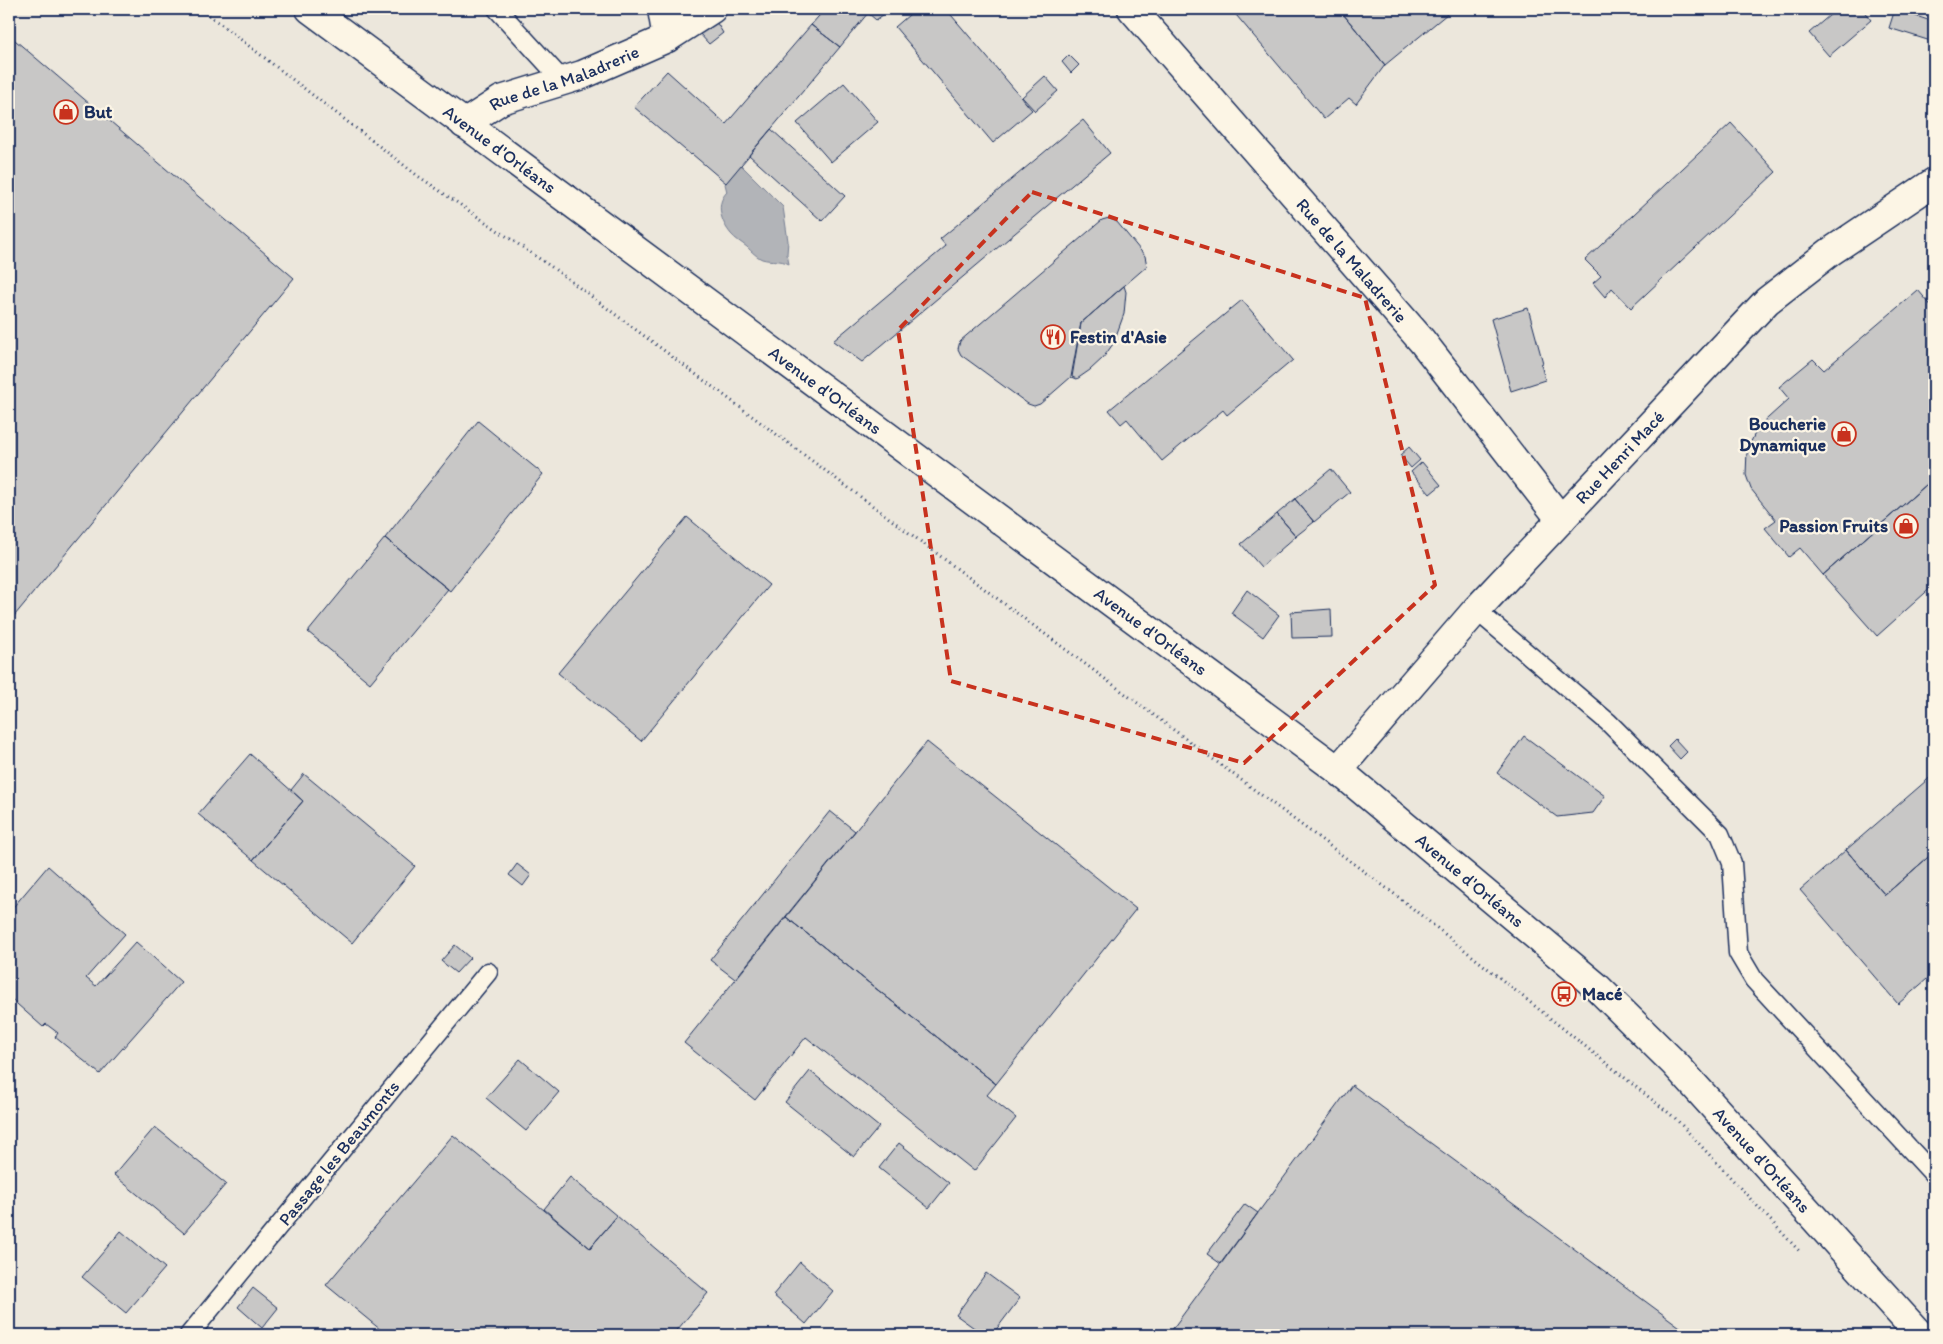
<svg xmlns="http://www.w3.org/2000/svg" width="1943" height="1344" font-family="Itim,sans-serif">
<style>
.built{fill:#ece7dc}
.water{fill:#b2b4b8;stroke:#767f94}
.building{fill:#c8c7c6;stroke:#1b2f5e}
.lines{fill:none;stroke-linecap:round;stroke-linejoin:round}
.lane-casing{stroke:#1b2f5e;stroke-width:21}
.street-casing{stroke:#1b2f5e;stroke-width:31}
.secondary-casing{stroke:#1b2f5e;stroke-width:31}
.path{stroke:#1b2f5e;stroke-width:3;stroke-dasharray:1 4;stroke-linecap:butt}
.lane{stroke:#fcf5e5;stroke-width:18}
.street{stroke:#fcf5e5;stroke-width:28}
.secondary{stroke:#fcf5e5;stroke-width:28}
.marked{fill:none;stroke:#c8321e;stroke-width:4;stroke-dasharray:10 6;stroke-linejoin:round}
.labels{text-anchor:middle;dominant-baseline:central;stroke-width:4.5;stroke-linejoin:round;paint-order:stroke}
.street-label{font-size:18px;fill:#1b2f5e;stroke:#fcf5e5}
.poi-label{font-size:18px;font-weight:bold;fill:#1b2f5e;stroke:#fcf5e5;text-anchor:start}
</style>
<rect width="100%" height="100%" fill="#fcf5e5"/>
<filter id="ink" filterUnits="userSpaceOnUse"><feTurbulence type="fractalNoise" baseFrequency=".02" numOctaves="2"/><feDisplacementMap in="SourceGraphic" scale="10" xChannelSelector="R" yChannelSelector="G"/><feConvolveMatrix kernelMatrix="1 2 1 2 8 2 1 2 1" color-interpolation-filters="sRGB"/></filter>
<g filter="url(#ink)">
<path class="built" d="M9 9H1934V1335H9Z"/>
<path class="water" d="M741 165 783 207 788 241 787 254 789 264C780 259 772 262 762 259 757 257 751 251 747 247 742 243 735 239 731 234 721 222 715 204 727 192L725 184Z"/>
<path class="building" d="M825 9H891L876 20 868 13 840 47 811 25Z
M916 9H946L1032 110 993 143 895 27Z
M1231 9H1339L1385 65 1356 104 1349 98 1324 119Z
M1339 9H1453L1385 65Z
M1837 9H1862L1871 20 1829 56 1809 33Z
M1895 9 1934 22V42L1889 28Z
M715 20 723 33 709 44 699 33Z
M811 25 840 47 726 183 692 154 691 155 634 107 667 71 726 124Z
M9 35 294 278 10 621 9 620Z
M1069 55 1079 65 1071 73 1062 62Z
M1045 76 1058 91 1035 111 1022 97Z
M844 83 878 122 831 162 797 123Z
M1083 120 1110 153 862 362 833 341 946 246 940 239Z
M1731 123 1776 172 1631 308 1612 288 1605 297 1593 283 1601 276 1585 260Z
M771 129 845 196 822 221 749 155Z
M1109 218 1117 222 1145 256 1147 266 1081 323 1071 377 1040 404 1034 406 1028 404 961 355 958 349 960 341 1102 220Z
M1124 286 1126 292 1124 314 1113 344 1103 358 1090 370 1077 379 1072 377 1081 323Z
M1918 290 1934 309V478L1823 575 1800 548 1789 557 1765 528 1776 520 1751 489 1746 475 1747 450 1758 427 1789 399 1779 387 1813 359 1824 370Z
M1242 300 1293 360 1227 415 1223 410 1162 461 1127 419 1121 424 1109 410Z
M1528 308 1543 363 1541 364 1545 380 1511 391 1491 319Z
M478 421 543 474 450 591 385 538Z
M1409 447 1420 460 1411 468 1400 455Z
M1422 462 1441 485 1430 494 1411 472Z
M1331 469 1350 492 1314 522 1295 499Z
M1934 478V585L1877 636 1823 575Z
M1295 499 1314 522 1296 536 1277 514Z
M1277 514 1296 536 1261 567 1241 544Z
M687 517 769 585 641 741 558 673Z
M385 538 448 589 370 683 308 632Z
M1247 590 1279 615 1263 637 1231 613Z
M1331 609 1332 637 1292 638 1291 612Z
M1524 736 1605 796 1593 813 1557 817 1497 773Z
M1675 739 1687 752 1680 759 1668 746Z
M927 742 1136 909 996 1084 786 917Z
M250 754 303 801 253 860 198 814Z
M304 774 415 866 352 943 253 860 303 801 291 790Z
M1934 774V852L1885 895 1846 850Z
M830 811 855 831 735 979 710 960Z
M1846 850 1885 895 1934 852V973L1898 1004 1800 890Z
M517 864 531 875 523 886 509 875Z
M48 866 125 934 86 978 96 986 136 942 181 982 100 1074 55 1037 58 1033 46 1024 43 1027 9 997V912Z
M786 917 996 1084 987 1095 1016 1118 974 1171 806 1037 755 1100 684 1043Z
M455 945 470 958 456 973 441 961Z
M520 1059 559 1092 526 1131 486 1098Z
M810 1071 879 1127 854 1157 785 1102Z
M1352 1085 1691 1335H1168Z
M155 1127 226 1184 184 1233 114 1175Z
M453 1135 590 1248 617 1216 708 1293 673 1335H387L326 1285Z
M899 1143 949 1183 929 1208 879 1168Z
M570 1177 617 1216 590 1248 544 1209Z
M1245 1204 1258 1213 1221 1264 1207 1254Z
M121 1231 165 1268 126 1313 82 1277Z
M800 1262 833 1291 806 1324 773 1295Z
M986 1273 1020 1298 992 1335H984L956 1315Z
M253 1288 278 1308 262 1328 238 1307Z"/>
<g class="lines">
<g class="lane-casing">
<path id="lane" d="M497 9 563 81
M1476 610 1608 722 1720 834 1732 863 1738 953 1754 980 1934 1175
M189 1335 488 972"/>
</g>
<g class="street-casing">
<g id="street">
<path d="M662 9 667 38"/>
<path id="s1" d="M1132 9 1422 341 1561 520"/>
<path id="s2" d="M464 124 501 100 582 75 667 38 712 9"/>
<path id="s3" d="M1338 770 1476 610 1767 301 1830 252 1934 182"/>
</g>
</g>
<g class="secondary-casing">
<g id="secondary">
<path id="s4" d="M310 9 1338 770 1597 987 1675 1064 1920 1335"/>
</g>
</g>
<path class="path" d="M201 9 418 176 553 268 1397 896 1675 1118 1801 1253"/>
<use href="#lane" class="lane"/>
<use href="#street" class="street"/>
<use href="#secondary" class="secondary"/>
</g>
</g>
<path class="marked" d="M1032 192 1365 298 1435 585 1244 763 951 681 898 330Z"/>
<defs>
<g id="shop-ring" transform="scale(1.25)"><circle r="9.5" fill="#fcf5e5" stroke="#c8321e" stroke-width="1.5"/><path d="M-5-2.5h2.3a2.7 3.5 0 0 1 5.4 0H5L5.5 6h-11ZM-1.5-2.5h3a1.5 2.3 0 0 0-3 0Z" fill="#c8321e"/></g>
<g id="restaurant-ring" transform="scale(1.25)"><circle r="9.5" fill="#fcf5e5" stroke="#c8321e" stroke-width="1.5"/><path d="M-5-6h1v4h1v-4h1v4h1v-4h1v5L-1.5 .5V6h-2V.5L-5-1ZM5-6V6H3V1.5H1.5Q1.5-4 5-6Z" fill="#c8321e"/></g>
<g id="bus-ring" transform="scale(1.25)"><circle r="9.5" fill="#fcf5e5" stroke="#c8321e" stroke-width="1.5"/><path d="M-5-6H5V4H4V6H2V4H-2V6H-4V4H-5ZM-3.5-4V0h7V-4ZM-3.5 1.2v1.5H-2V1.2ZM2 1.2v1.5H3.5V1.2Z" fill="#c8321e"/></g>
</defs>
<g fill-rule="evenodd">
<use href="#shop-ring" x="66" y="112"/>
<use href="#restaurant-ring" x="1053" y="337"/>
<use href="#shop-ring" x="1844" y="434"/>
<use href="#shop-ring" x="1906" y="526"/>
<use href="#bus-ring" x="1564" y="994"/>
</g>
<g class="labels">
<g class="street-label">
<text stroke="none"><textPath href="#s2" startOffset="111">Rue de la Maladrerie</textPath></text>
<text stroke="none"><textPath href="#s4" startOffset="236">Avenue d'Orléans</textPath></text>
<text stroke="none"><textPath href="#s1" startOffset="334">Rue de la Maladrerie</textPath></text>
<text stroke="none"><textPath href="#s4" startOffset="641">Avenue d'Orléans</textPath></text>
<text stroke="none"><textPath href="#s3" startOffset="421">Rue Henri Macé</textPath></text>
<text stroke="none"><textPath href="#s4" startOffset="1046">Avenue d'Orléans</textPath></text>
<text stroke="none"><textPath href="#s4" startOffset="1451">Avenue d'Orléans</textPath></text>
<text transform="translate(339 1153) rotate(-51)">Passage les Beaumonts</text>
<text stroke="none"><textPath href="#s4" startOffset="1856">Avenue d'Orléans</textPath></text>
</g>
<g class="poi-label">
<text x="84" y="112">But</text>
<text x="1070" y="337">Festin d'Asie</text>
<text x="1826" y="424" text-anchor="end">Boucherie<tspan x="1826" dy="21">Dynamique</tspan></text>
<text x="1888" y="526" text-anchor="end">Passion Fruits</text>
<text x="1582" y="994">Macé</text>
</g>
</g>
<rect width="1943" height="1344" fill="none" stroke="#fcf5e5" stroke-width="30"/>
<rect x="15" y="15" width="1913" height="1314" fill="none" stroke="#1b2f5e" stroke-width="2" filter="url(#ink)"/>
</svg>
